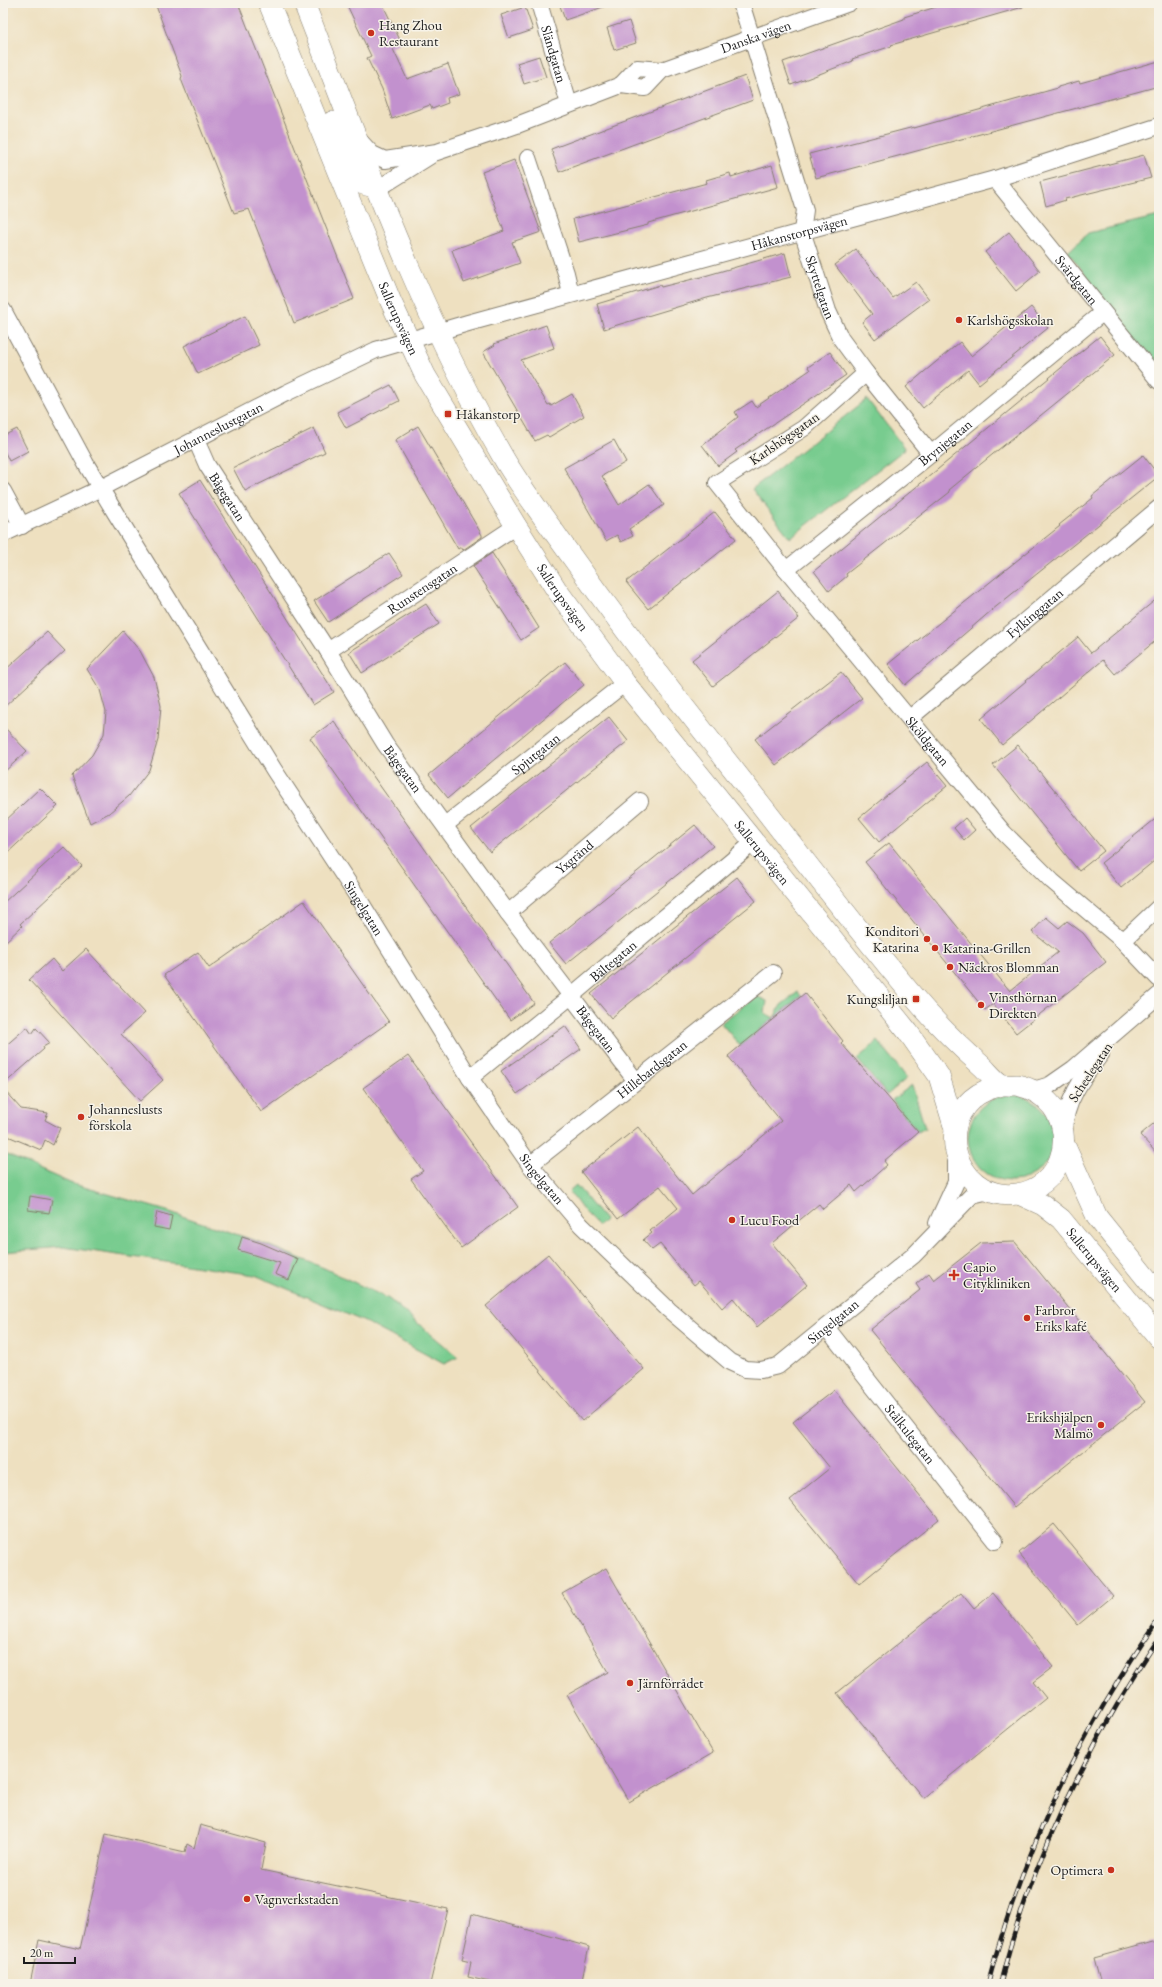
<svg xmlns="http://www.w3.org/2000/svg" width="1162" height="1987" font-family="'EB Garamond',serif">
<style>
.green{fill:#78cc8f;stroke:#4a7456}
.building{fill:#c291ce}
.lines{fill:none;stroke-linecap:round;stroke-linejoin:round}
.minor-casing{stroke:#857e6e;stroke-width:18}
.major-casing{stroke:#857e6e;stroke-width:22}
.minor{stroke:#fff;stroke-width:16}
.major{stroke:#fff;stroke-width:21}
.rail-casing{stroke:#1c1c1c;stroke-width:4.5}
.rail{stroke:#f7f3e8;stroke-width:3;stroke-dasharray:9;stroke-linecap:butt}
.poi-dot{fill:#c8321e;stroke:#f7f3e8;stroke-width:1.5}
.labels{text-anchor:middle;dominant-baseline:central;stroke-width:3;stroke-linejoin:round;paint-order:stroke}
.poi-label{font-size:14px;fill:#1c1c1c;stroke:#f7f3e8;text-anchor:start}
.street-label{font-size:14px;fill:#1c1c1c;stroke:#f7f3e8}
</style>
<rect width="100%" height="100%" fill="#f7f3e8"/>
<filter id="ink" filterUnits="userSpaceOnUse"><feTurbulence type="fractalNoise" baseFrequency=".025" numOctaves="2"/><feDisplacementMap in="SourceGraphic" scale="8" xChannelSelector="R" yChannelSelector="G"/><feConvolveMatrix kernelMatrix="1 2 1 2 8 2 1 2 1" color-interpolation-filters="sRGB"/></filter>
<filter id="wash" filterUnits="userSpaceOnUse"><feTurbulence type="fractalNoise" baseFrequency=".012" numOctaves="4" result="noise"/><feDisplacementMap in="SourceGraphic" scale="16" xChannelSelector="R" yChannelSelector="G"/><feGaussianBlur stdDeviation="0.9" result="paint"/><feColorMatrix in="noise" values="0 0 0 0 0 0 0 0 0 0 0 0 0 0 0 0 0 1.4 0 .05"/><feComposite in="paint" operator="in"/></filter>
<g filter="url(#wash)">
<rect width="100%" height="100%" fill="#eee0c0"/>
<path class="green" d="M1159 216V370L1068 252 1088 233Z
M867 399 905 449 790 538 752 489Z
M798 992 801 996 740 1046 721 1023 756 996 767 1001 765 1013 774 1018 781 1005Z
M878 1041 907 1078 887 1095 857 1059Z
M912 1085 925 1128 918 1132 892 1100Z
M968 1138a43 43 0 1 1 86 0a43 43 0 1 1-86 0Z
M3 1153 70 1183 167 1211 262 1243 324 1268 389 1299 458 1357 444 1364 365 1322 255 1275 63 1247 3 1252Z
M576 1185 605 1220 599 1226 582 1209 569 1191Z"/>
<g id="blocks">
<path class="building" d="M155 3H238L354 299 294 323 249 209 234 213 181 79 182 76Z
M346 3H382L401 42 392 47 407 79 448 64 459 94 447 98 448 103 432 109 430 105 392 119 382 89 367 58 371 56Z
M559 3H608L609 5 565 20Z
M949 3H1022L1023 7 891 45 892 46 852 59 853 61 791 85 783 62 904 19V17Z
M525 7 533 30 509 38 501 15Z
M629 21 636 43 614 50 607 28Z
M539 56 546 77 524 84 517 63Z
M1159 61V86L816 178 809 154 914 127V128L1058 88V87L1079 81 1080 83Z
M745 76 753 100 559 172 551 149Z
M1144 155 1151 178 1065 199 1066 200 1046 206 1040 182Z
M514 160 541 232 512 242 520 263 464 283 452 250 504 231 482 172Z
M772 165 778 187 648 223V225L579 242 573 219 707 183 706 180 730 173 731 177Z
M1009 232 1040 271 1016 291 985 252Z
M856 249 893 298 916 282 929 299 875 339 862 322 872 314 835 265Z
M785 253 791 277 707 298 604 329 597 304 660 285 661 287 701 277Z
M1031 307 1048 328 979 384 968 370 923 408 906 387 960 342 971 356Z
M245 316 259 345 198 374 184 346Z
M546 325 554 348 521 360 548 405 550 404 551 406 572 394 584 416 549 437 547 435 535 441 483 352 495 345 494 344Z
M1100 336 1115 355 982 463 949 490 950 492 846 574 847 576 829 591 814 571Z
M830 352 846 375 735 450 737 452 718 466 702 445 738 417 735 412 752 401 756 407 810 370 808 367Z
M391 385 399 401 346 428 337 412Z
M418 426 482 535V537L463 550 461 547 458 549 395 440Z
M314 428 325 452 245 491 233 468Z
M17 429 28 451 9 461 3 448V436Z
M614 440 626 462 602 476 619 505 649 484 664 505 629 529 633 536 621 542 617 535 606 541 564 468Z
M1143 455 1159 476 992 610 905 685 888 664 1060 526 1059 525 1093 498 1092 496Z
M200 480 334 692 313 705 179 493Z
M715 512 736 539 648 609 626 582Z
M389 553 403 574 328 622 314 601Z
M492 553 539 628 521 640 473 566Z
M778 591 799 618 713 686 692 660Z
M1159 597V638L1115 674 1103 660 1002 745 981 719 1078 637 1091 653Z
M426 604 439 624 362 673 349 652Z
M123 631 140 651 154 677 161 706 158 740 149 770 129 796 109 813 90 823 72 776 92 755 104 734 106 712 100 690 87 669Z
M47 632 65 651 3 708V672Z
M565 662 584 685 448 798 429 775Z
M841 672 862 698 776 765 755 739Z
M609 717 628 741 490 852 471 828Z
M334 721 534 1003 510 1020 310 738Z
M3 726 27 751 3 773Z
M1018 745 1104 851 1079 871 993 765Z
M927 762 947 786 879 842 859 818Z
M40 788 58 806 3 857V823Z
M1159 816V857L1121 888 1101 863Z
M965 818 975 830 964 840 954 828Z
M695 825 713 846 566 964 549 943Z
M889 843 1010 991 1058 952 1032 932 1046 917 1059 928 1067 921 1083 933 1106 962 1016 1033 993 1004 985 1010 865 862Z
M64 847 82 866 20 924 22 926 3 944V903Z
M737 877 756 901 611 1018 591 994Z
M304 901 389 1022 261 1112 164 975 198 952 209 968Z
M86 949 145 1013 121 1034 163 1080 140 1101 29 980 52 959 62 971Z
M805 993 843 1041 841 1043 918 1132 884 1161 887 1165 856 1192 851 1185 823 1209 819 1204 772 1243 807 1285 757 1327 733 1298 722 1308 699 1281 694 1285 660 1244 652 1250 643 1240 652 1233 650 1231 678 1208 660 1186 618 1219 581 1172 638 1127 692 1195 781 1121 728 1056Z
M565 1026 581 1049 517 1094 501 1071Z
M27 1027 32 1034 36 1028 50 1043 43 1047 44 1049 3 1085V1048Z
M408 1056 518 1207 461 1248 411 1179 423 1171 363 1088Z
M3 1089 21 1109 48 1113 45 1120 60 1128 53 1145 45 1140 41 1150 3 1134Z
M1159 1119V1156L1140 1135Z
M30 1196 52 1200 49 1213 28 1210Z
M157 1212 172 1216 169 1230 154 1227Z
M242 1237 261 1243 298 1259 289 1280 275 1274 280 1263 238 1250Z
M1015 1242 1145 1402 1014 1507 870 1330 920 1290 916 1284 929 1273 934 1280 981 1243Z
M548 1254 644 1369 582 1421 486 1306Z
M834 1390 939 1519 859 1584 790 1500 830 1468 793 1422Z
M1054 1524 1113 1596 1078 1625 1019 1553Z
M606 1568 713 1753 629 1802 567 1695 608 1672 562 1593Z
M961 1593 974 1609 993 1593 1053 1667 1033 1682 1046 1698 923 1798 837 1693Z
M200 1825 266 1843 261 1870 448 1909 430 1984H30L39 1940 80 1949 106 1834 185 1852 187 1844 194 1848Z
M472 1914 589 1947 581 1984H498L468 1977 471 1962 462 1960Z
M1159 1940V1984H1101L1094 1958Z"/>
</g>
</g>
<g filter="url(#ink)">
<use href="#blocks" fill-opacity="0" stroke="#857e6e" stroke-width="1"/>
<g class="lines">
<g class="minor-casing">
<g id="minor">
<path id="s1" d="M539 3 569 104"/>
<path id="s2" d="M741 3 805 210 802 231 828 311 841 339 866 373 931 454"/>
<path id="s3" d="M621 85 637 68 662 70 849 3"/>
<path d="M360 141 372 154 385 160 437 152 517 125 621 85 645 88 662 70"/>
<path d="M528 158 566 273 571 294"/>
<path id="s4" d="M995 179 1159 381"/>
<path d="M377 187 387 183 430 156"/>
<path id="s5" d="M3 310 86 464 116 514 274 770 355 893 470 1078 530 1165 581 1225 669 1310 730 1362 745 1369 761 1370 778 1366 914 1255 972 1195 989 1191"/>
<path id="s6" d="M866 373 804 428 717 483 786 570 1004 833 1052 881 1123 941 1159 979"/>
<path id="s7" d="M196 440 207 465 328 651 385 744 508 913 636 1081"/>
<path d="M3 491 22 526"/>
<path id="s8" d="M3 534 101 488 286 393 376 350 468 323 995 179 1159 126"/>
<path id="s9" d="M786 570 931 454 1102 313"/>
<path id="s10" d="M328 651 516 526"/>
<path id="s11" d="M910 718 1159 508"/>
<path id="s12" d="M445 825 625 683"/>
<path id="s13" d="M508 913 640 801"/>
<path d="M1123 941 1159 907"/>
<path id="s14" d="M470 1078 571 996 754 842"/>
<path d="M1025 1087 1037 1089 1050 1085 1073 1069 1159 995"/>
<path d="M1064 1133C1064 1102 1083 1077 1101 1054"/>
<path id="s15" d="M530 1165 773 973"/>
<path d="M937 1223 956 1182V1157"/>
<path id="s16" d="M826 1327 995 1541"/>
</g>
</g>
<g class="major-casing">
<g id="major">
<path id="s17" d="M269 3 391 302 425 375 516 526 556 589 625 683 908 1032 939 1076 955 1129"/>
<path d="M304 3C364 157 420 314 503 457 519 485 540 512 559 539 610 611 663 681 718 750 783 832 846 916 913 996 934 1021 958 1045 983 1067 988 1072 995 1081 1001 1084 1006 1086 1012 1085 1017 1085 1031 1088 1043 1095 1052 1106 1077 1139 1059 1188 1017 1194 964 1202 933 1134 972 1099 981 1091 991 1088 1002 1085"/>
<path d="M332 122 359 179 363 184 374 187"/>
<path d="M1064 1144 1097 1217 1159 1294"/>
<path id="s18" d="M1019 1194 1043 1205 1061 1219 1159 1338"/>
</g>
</g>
<use href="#minor" class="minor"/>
<use href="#major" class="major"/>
<g class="rail-casing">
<path id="rail" d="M988 1984C1022 1852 1081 1730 1159 1619
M1000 1984C1025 1886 1066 1792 1117 1705 1130 1683 1144 1660 1159 1638"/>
</g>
<use href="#rail" class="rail"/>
</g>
</g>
<g class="poi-dot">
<circle cx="371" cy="33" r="4"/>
<circle cx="959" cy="320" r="4"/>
<rect x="444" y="410" width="8" height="8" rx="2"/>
<circle cx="927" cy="939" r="4"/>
<circle cx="935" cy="948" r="4"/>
<circle cx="950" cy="967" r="4"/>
<rect x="912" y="995" width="8" height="8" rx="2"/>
<circle cx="981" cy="1005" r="4"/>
<circle cx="81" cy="1117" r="4"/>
<circle cx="732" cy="1220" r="4"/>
<path d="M952 1269h4v4h4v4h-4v4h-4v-4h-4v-4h4z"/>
<circle cx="1027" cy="1318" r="4"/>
<circle cx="1101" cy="1425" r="4"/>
<circle cx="630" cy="1683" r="4"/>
<circle cx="1111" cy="1870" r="4"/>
<circle cx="247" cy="1899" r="4"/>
</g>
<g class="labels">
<g class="poi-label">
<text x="379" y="25">Hang Zhou<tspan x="379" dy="16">Restaurant</tspan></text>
<text x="967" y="320">Karlshögsskolan</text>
<text x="456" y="414">Håkanstorp</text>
<text x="919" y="931" text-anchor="end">Konditori<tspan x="919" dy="16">Katarina</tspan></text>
<text x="943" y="948">Katarina-Grillen</text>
<text x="958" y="967">Näckros Blomman</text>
<text x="989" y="997">Vinsthörnan<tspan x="989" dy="16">Direkten</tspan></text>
<text x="908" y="999" text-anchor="end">Kungsliljan</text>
<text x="89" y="1109">Johanneslusts<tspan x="89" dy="16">förskola</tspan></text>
<text x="740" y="1220">Lucu Food</text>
<text x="963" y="1267">Capio<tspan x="963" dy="16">Citykliniken</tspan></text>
<text x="1035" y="1310">Farbror<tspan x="1035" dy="16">Eriks kafé</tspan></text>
<text x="1093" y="1417" text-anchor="end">Erikshjälpen<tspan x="1093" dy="16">Malmö</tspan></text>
<text x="638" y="1683">Järnförrådet</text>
<text x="1103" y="1870" text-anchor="end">Optimera</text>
<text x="255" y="1899">Vagnverkstaden</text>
</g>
<g class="street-label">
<text stroke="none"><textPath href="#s3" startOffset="148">Danska vägen</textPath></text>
<text stroke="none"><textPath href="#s1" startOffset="53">Sländgatan</textPath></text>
<text stroke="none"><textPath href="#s8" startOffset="855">Håkanstorpsvägen</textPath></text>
<text stroke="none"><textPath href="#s4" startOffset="130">Svärdgatan</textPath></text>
<text stroke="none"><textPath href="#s2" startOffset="297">Skyttelgatan</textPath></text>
<text stroke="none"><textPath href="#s17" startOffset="341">Sallerupsvägen</textPath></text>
<text stroke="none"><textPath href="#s8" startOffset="240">Johanneslustgatan</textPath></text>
<text transform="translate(784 438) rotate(-35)">Karlshögsgatan</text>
<text stroke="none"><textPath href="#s9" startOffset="204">Brynjegatan</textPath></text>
<text stroke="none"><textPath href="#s7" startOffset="65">Bågegatan</textPath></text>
<text stroke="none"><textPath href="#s10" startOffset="113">Runstensgatan</textPath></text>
<text stroke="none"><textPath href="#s17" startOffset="665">Sallerupsvägen</textPath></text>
<text stroke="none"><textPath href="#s11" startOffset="163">Fylkinggatan</textPath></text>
<text stroke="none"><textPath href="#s6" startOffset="519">Sköldgatan</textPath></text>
<text stroke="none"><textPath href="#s12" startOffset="115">Spjutgatan</textPath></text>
<text stroke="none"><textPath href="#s7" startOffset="389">Bågegatan</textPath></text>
<text stroke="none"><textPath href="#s17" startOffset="989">Sallerupsvägen</textPath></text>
<text stroke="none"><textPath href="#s13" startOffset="87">Yxgränd</textPath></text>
<text stroke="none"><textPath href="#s5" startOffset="699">Singelgatan</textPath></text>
<text stroke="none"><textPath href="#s14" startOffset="185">Bältegatan</textPath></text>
<text stroke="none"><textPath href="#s7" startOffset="713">Bågegatan</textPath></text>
<text stroke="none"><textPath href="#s15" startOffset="155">Hillebardsgatan</textPath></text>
<text transform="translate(1090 1072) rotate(-57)">Scheelegatan</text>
<text stroke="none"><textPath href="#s5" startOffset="1023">Singelgatan</textPath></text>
<text stroke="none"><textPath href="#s18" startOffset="102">Sallerupsvägen</textPath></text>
<text stroke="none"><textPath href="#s5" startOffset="1407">Singelgatan</textPath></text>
<text stroke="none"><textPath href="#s16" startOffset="136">Stålkulegatan</textPath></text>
</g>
</g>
<rect width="1162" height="1987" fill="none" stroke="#f7f3e8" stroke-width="16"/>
<path d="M24 1957v6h51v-6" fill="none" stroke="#1c1c1c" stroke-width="2"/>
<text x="30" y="1957" font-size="12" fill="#1c1c1c" stroke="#f7f3e8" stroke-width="3" paint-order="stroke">20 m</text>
</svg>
